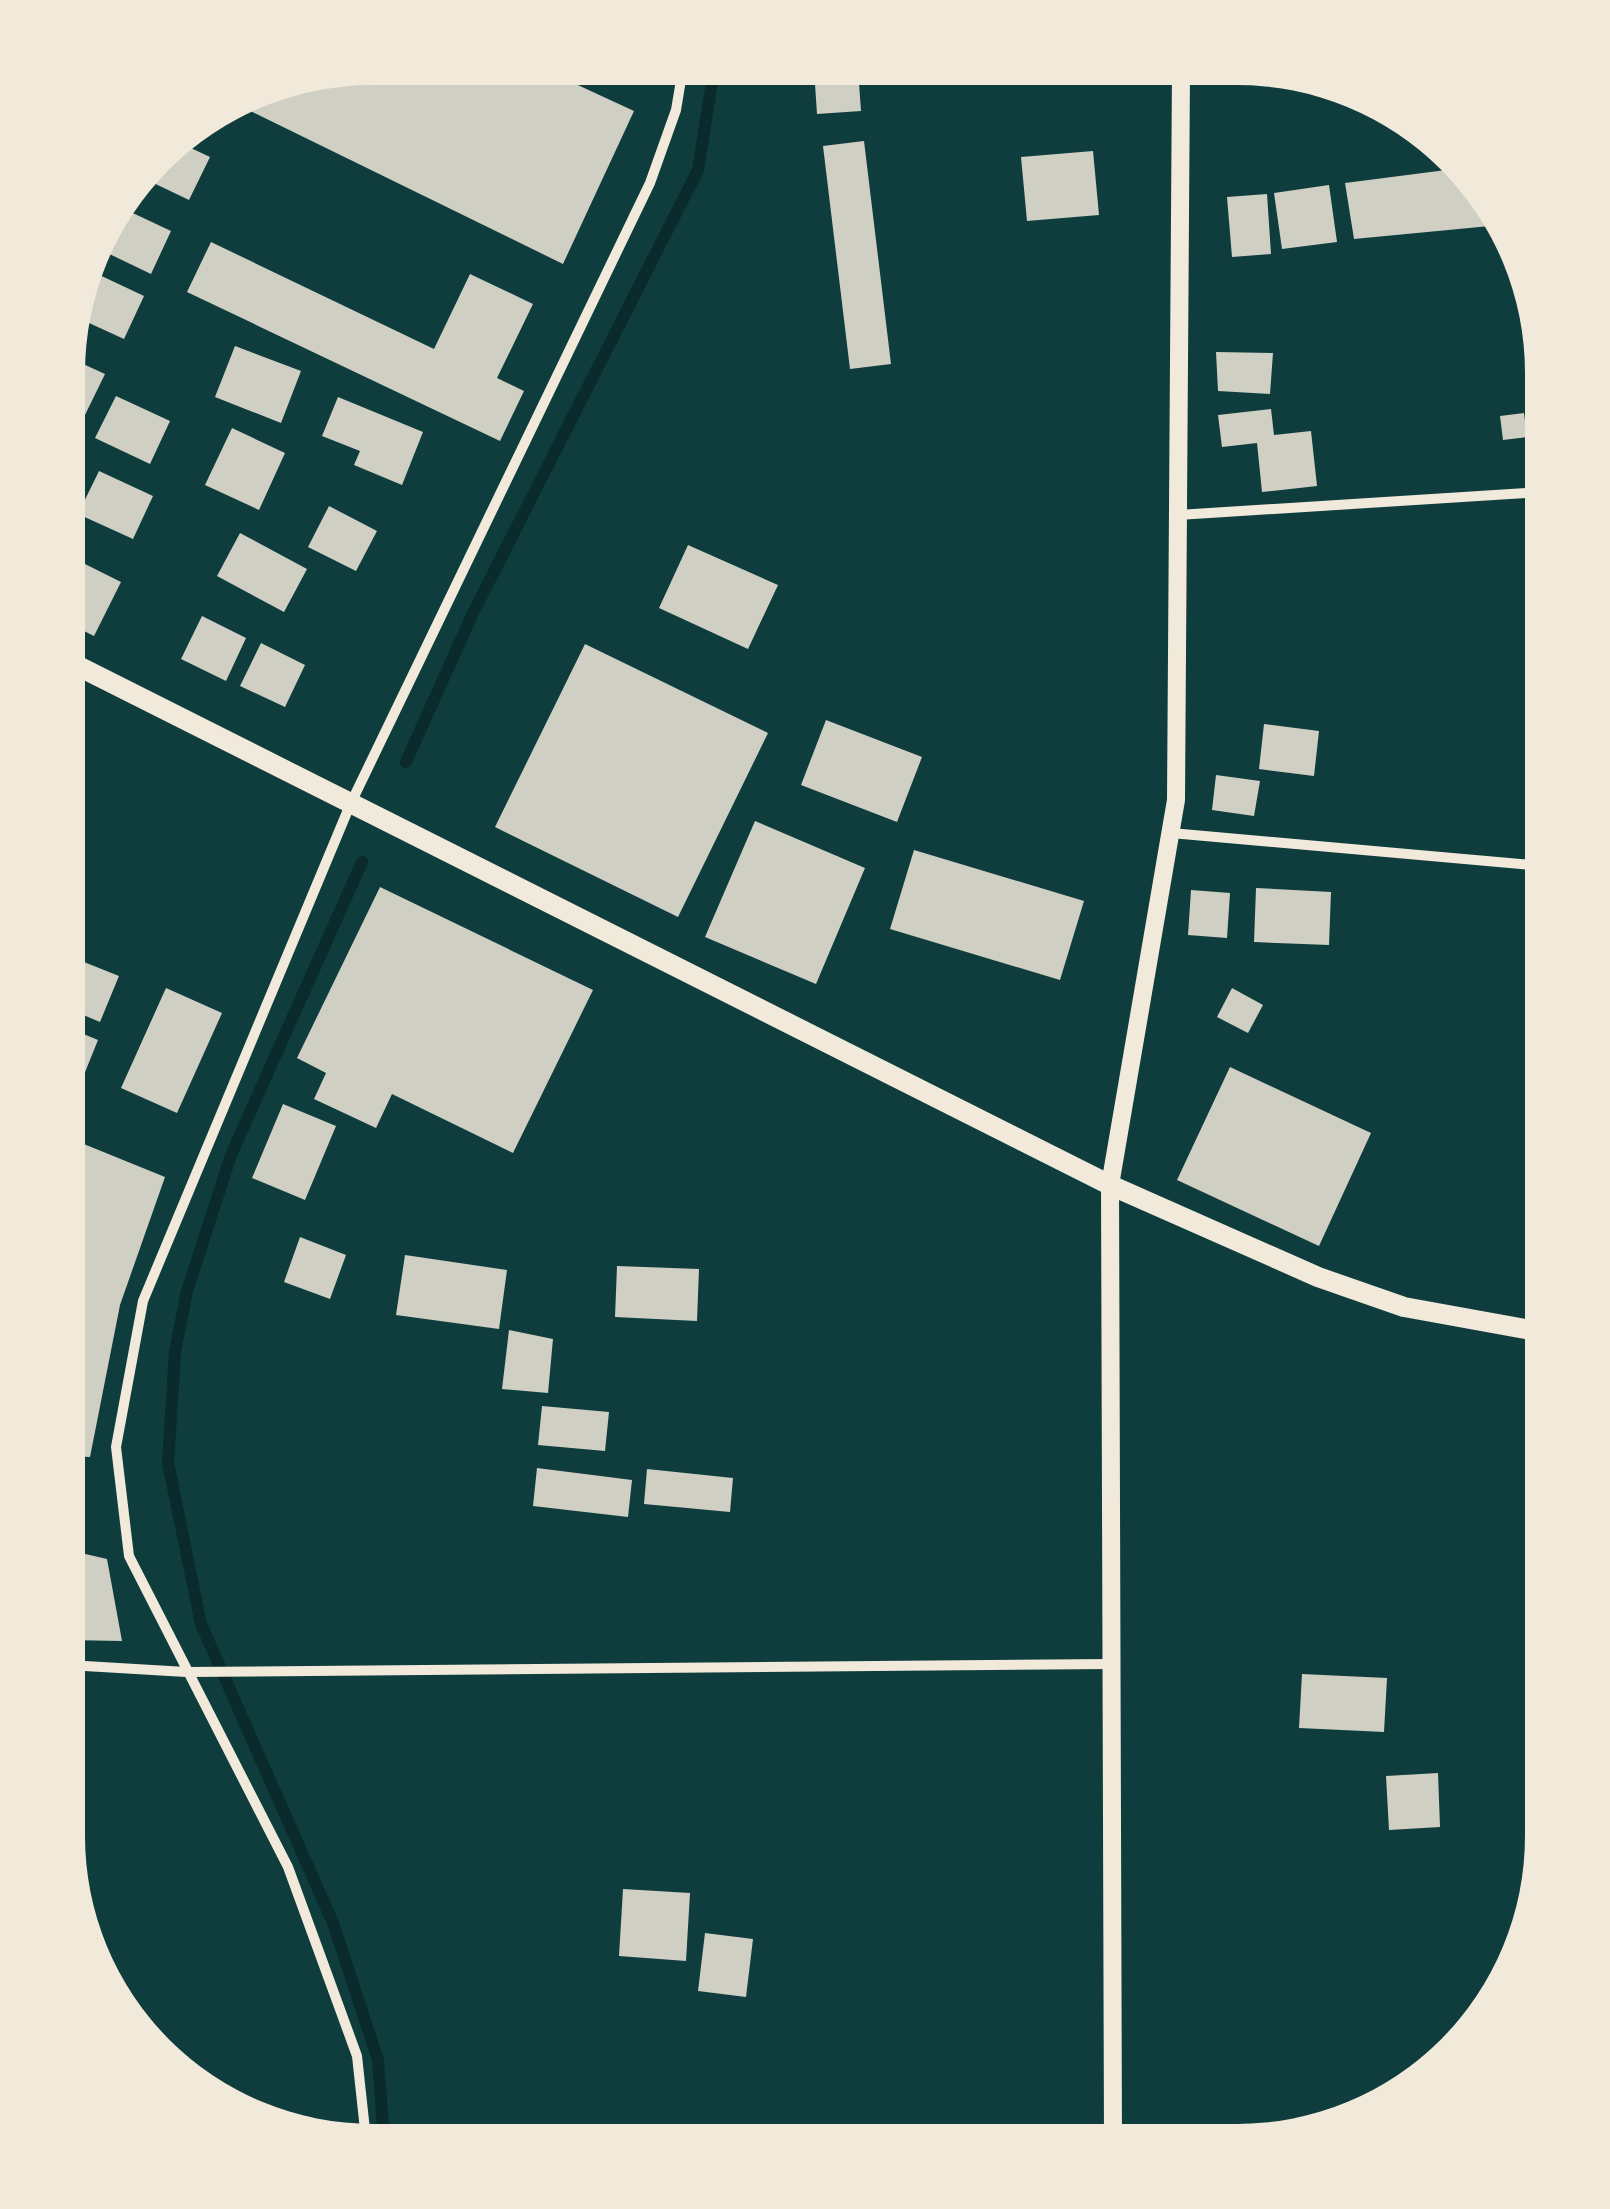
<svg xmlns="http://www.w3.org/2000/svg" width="1610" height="2209" font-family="Signika,sans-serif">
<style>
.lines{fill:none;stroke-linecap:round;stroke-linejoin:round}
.stream{stroke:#0a2a2b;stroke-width:12}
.building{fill:#cfcfc3}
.minor{stroke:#f1e9da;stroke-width:10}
.tertiary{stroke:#f1e9da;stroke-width:18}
.secondary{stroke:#f1e9da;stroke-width:20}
</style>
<rect width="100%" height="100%" fill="#0f3d3e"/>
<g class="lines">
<path class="stream" d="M406 762 472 615 698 170 714 69
M362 862 231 1155 187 1291 175 1352 168 1463 201 1624 333 1923 378 2060 384 2139"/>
</g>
<path class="building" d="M373 67 541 68 634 111 563 264 238 105 274 84Z
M814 69H858L861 111 817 114Z
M1253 70H1277L1286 74 1254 77Z
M176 141 210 157 189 200 143 178Z
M864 141 891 364 850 369 823 146Z
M1093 151 1099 215 1027 221 1021 157Z
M1454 169 1490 212V226L1354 239 1345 183Z
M1329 185 1337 242 1282 249 1274 193Z
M1267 194 1271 254 1232 257 1227 197Z
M120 207 171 231 151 274 99 249Z
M211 242 434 349 470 274 533 304 497 378 524 391 500 441 187 292Z
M91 271 144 296 124 339 76 317Z
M235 346 301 371 281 423 215 397Z
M1216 352 1273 353 1270 394 1218 391Z
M70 358 105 374 84 417 70 410Z
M116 396 170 421 150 464 95 438Z
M338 397 423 432 402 485 354 465 360 451 322 436Z
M1271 409 1274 435 1311 431 1317 486 1262 492 1257 443 1222 447 1218 415Z
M1524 413 1527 437 1503 440 1500 416Z
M232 428 285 453 259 510 205 485Z
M99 471 153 496 133 539 78 514Z
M329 506 377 531 356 571 308 547Z
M240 533 307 569 284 612 217 576Z
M688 545 778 585 748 649 659 608Z
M73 558 121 582 94 636 70 624Z
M202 616 246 638 226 681 181 659Z
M261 643 305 665 285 707 240 686Z
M585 644 768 733 678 917 495 827Z
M826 720 922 757 897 822 801 785Z
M1264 724 1319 731 1314 776 1259 769Z
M1216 775 1260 781 1254 816 1212 810Z
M755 821 865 868 816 984 705 937Z
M914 850 1084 901 1060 980 890 929Z
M380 887 593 990 513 1153 392 1094 376 1128 314 1099 326 1073 297 1058Z
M1256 888 1331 892 1329 945 1254 942Z
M1191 890 1230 893 1227 938 1188 935Z
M69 956 119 976 100 1022 69 1009Z
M166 988 222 1013 177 1113 121 1088Z
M1232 988 1263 1005 1248 1033 1217 1017Z
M69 1028 98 1040 69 1112Z
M1230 1067 1371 1133 1319 1246 1177 1180Z
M1530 1088 1542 1089V1123L1526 1121Z
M283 1104 336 1126 305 1200 252 1178Z
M69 1138 165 1177 120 1305 90 1457 68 1456Z
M300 1237 346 1255 330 1299 284 1282Z
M405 1255 507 1270 499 1329 396 1315Z
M617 1266 699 1269 697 1321 615 1317Z
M509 1330 553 1339 548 1393 502 1389Z
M542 1406 609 1412 605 1451 538 1445Z
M537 1468 632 1480 628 1517 533 1506Z
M647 1469 733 1478 730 1512 644 1504Z
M68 1550 107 1559 122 1641 68 1640Z
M1302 1674 1387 1678 1384 1732 1299 1728Z
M1438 1773 1440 1827 1389 1830 1386 1776Z
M623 1889 690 1893 686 1961 619 1956Z
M705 1933 753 1939 746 1997 698 1991Z"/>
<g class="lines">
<path class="minor" d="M1178 515 1542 492
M1171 833 1542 866
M68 1665 186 1672 1111 1664
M366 2139 357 2056 288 1867 129 1556 116 1447 143 1301 350 805 650 183 676 110 683 68"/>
<path class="tertiary" d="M1113 2141 1110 1185 1176 800 1181 70"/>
<path class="secondary" d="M70 662 1110 1185 1318 1277 1404 1307 1542 1332"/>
</g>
<path d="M0 0H1610V2209H0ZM373 85H1237A288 288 0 0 1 1525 373V1836A288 288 0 0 1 1237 2124H373A288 288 0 0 1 85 1836V373A288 288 0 0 1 373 85Z" fill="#f1e9da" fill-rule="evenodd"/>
</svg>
